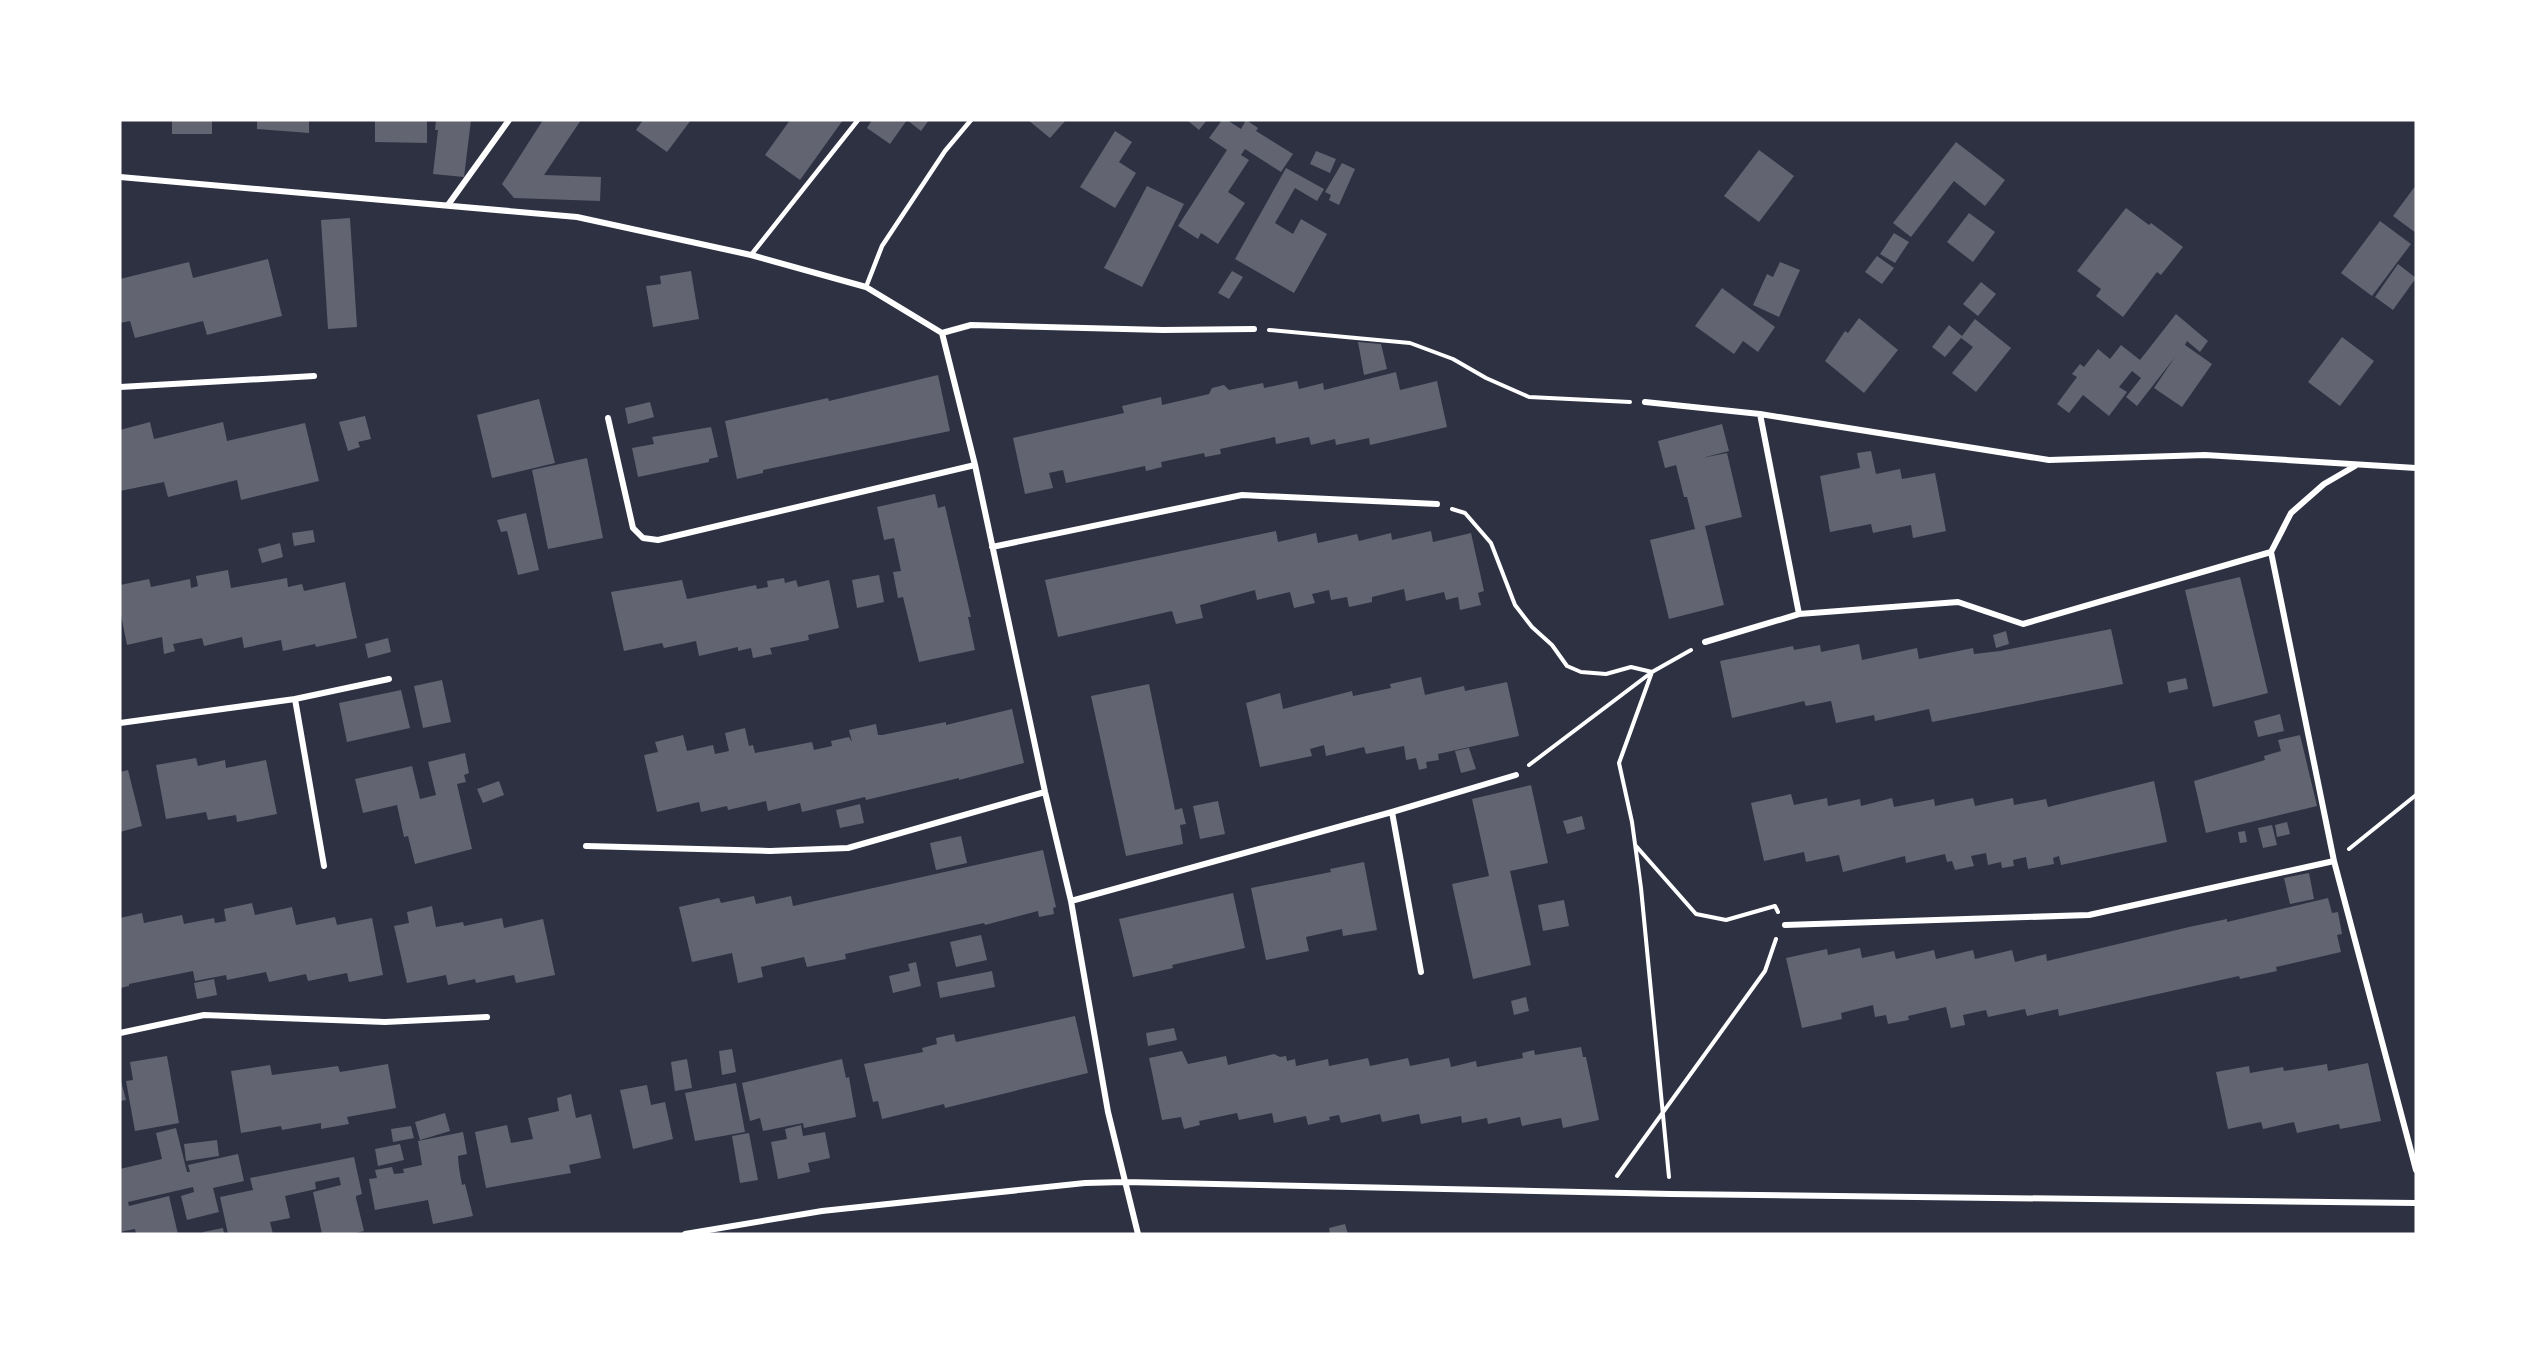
<svg xmlns="http://www.w3.org/2000/svg" width="2536" height="1354" font-family="Barlow,sans-serif">
<style>
.building{fill:#626471}
.lines{fill:none;stroke-linecap:round;stroke-linejoin:round}
.path{stroke:#fff;stroke-width:4}
.service{stroke:#fff;stroke-width:4.5}
.minor{stroke:#fff;stroke-width:6}
</style>
<rect width="100%" height="100%" fill="#2d3142"/>
<path class="building" d="M172 120H212V134H172Z
M257 120H309V133L257 129Z
M375 120H427V143L375 142Z
M436 120H471L464 177 433 174 438 130H435Z
M543 120H581L544 175 601 177 600 201 514 198 502 184Z
M643 120H691L667 152 636 130Z
M790 120H843L800 180 765 155Z
M872 120H929L921 131 907 120 890 144 867 128Z
M1028 120H1066L1050 138Z
M1187 120H1207L1199 130Z
M1222 120H1227L1241 129 1246 120 1258 128 1256 131 1293 154 1281 172 1245 149 1241 155 1249 160 1228 192 1245 203 1218 244 1201 233 1198 239 1178 226 1227 150 1209 138Z
M1115 131 1132 142 1119 162 1136 173 1115 208 1080 187Z
M1956 142 2005 180 1985 206 1954 181 1911 237 1893 223Z
M1759 150 1794 176 1759 222 1724 196Z
M1316 151 1336 159 1330 173 1310 164Z
M1342 163 1355 169 1339 205 1329 200 1331 195 1325 192Z
M1286 168 1324 189 1317 201 1295 188 1275 223 1293 234 1301 219 1327 234 1294 293 1235 259Z
M2416 185V233L2393 216Z
M1147 186 1184 204 1142 287 1104 268Z
M2126 208 2149 225 2151 223 2183 247 2161 275 2157 272 2123 317 2096 296 2101 289 2077 271Z
M1969 213 1995 232 1973 262 1947 242Z
M350 218 357 327 328 329 321 220Z
M2380 221 2411 244 2372 296 2341 273Z
M1894 233 1909 242 1895 263 1880 254Z
M1877 256 1894 268 1882 284 1865 272Z
M268 259 282 316 207 335 203 321 135 338 130 321 120 323V279L189 262 193 278Z
M1780 262 1800 270 1779 317 1753 305 1767 274 1773 277Z
M2398 264 2416 278 2393 310 2375 297Z
M691 271 699 319 653 327 646 286 661 284 660 276Z
M1232 271 1243 277 1229 299 1218 293Z
M1981 282 1996 294 1978 316 1963 304Z
M1722 288 1775 327 1758 352 1743 341 1734 354 1695 326Z
M2176 314 2208 341 2200 352 2187 341 2185 345 2212 364 2182 407 2154 388 2175 357 2137 406 2126 397 2141 378 2132 371 2119 387 2127 392 2109 416 2083 395 2069 413 2057 404 2077 377 2072 374 2080 364 2084 367 2098 349 2110 359 2121 345 2140 360Z
M1859 318 1898 350 1864 393 1825 361 1845 331 1848 333Z
M1975 319 2011 348 1976 392 1952 373 1973 347 1961 338 1945 357 1932 347 1949 325 1962 336Z
M2342 337 2374 361 2340 406 2308 382Z
M1358 342 1381 344 1387 369 1364 375Z
M1396 372 1400 390 1437 381 1447 427 1370 445 1369 438 1336 445 1335 439 1311 445 1309 437 1276 444 1275 437 1220 449 1221 454 1205 457 1204 453 1161 462 1162 467 1146 471 1145 466 1066 483 1063 470 1049 473 1053 488 1025 494 1013 438 1124 413 1122 406 1161 397 1162 405 1209 394 1212 388 1224 385 1229 390 1263 383 1264 388 1297 381 1299 389 1323 383 1324 390Z
M938 375 950 431 763 470V473L737 479 725 421 828 398 829 401Z
M539 399 555 463 492 478 477 415Z
M650 402 654 417 628 424 625 408Z
M365 416 371 439 358 442 360 447 348 451 339 422Z
M150 422 154 439 223 422 227 441 305 423 319 481 241 500 237 480 168 497 164 482 120 491V430Z
M1722 424 1729 451 1702 458 1727 453 1742 517 1705 526 1724 605 1669 619 1650 540 1695 529 1687 497H1684L1676 465 1665 468 1658 441Z
M711 427 718 457 709 459V462L638 477 632 448 654 444 652 437Z
M1871 451 1876 474 1900 469 1902 479 1935 473 1946 531 1913 538 1911 525 1873 533 1871 524 1830 532 1820 476 1860 468 1857 453Z
M587 458 603 538 548 549 532 470Z
M935 494 938 508 945 506 971 617H968L975 650 919 662 903 597 898 598 893 572 901 571 894 538 884 540 877 507Z
M526 513 539 570 518 575 507 531 501 532 497 520Z
M313 530 315 542 294 546 292 533Z
M1276 531 1278 542 1316 533 1318 543 1357 534 1359 541 1391 533 1392 540 1431 531 1433 542 1471 533 1484 591 1478 593 1481 605 1460 610 1458 597 1446 600 1444 592 1406 601 1404 589 1372 597V602L1349 607 1347 597 1331 600 1329 590 1312 594 1315 603 1294 608 1290 592 1257 600 1255 590 1200 605 1203 618 1176 624 1172 611 1058 637 1045 580Z
M280 543 283 557 262 563 258 549Z
M228 570 231 588 287 578 288 587 302 584 304 591 345 582 357 638 316 647 315 644 283 651 281 640 244 648 242 637 204 646 202 638 173 644 175 651 164 654 162 637 127 645 120 610V585L149 579 151 587 190 579 191 588 198 586 196 576Z
M879 575 884 602 857 608 852 580Z
M2240 577 2268 693 2213 707 2185 590Z
M784 578 785 583 796 580 798 587 829 580 839 628 808 635 809 640 770 648 772 654 753 658 751 648 738 651V647L699 656 696 641 664 648 662 643 624 651 611 592 682 580 687 599 756 585 757 589 768 587 767 581Z
M2111 629 2123 684 1932 722 1929 709 1875 721 1874 715 1836 723 1831 701 1806 706 1804 701 1732 718 1720 661 1793 646 1794 650 1820 645 1821 652 1859 644 1862 660 1917 648 1919 659 1973 648 1974 654 2000 651Z
M2006 631 2009 644 1996 648 1993 635Z
M388 638 391 652 368 658 365 644Z
M1421 677 1425 695 1464 686 1465 691 1507 682 1519 736 1438 754 1439 760 1426 762 1427 768 1419 770 1416 758 1406 760 1404 746 1366 754 1364 747 1326 756 1324 745 1310 749 1312 756 1260 767 1246 703 1280 693 1283 709 1352 691 1353 696 1391 688 1390 684Z
M2186 678 2188 689 2169 693 2167 682Z
M442 680 451 722 423 728 414 686Z
M1149 684 1175 810 1182 808 1186 824 1180 825 1183 844 1126 856 1091 696Z
M401 690 410 728 347 742 339 703Z
M1012 709 1024 763 959 780V778L866 800 865 797 802 812 800 803 768 811 766 801 728 810 727 806 701 812 699 802 657 812 644 755 658 752 655 742 683 735 687 751 713 745 715 754 729 751 725 733 745 728 749 746 753 745 755 753 812 742 814 750 832 746 831 741 849 737 852 742 849 730 876 724 878 735H882L946 722V725Z
M2280 714 2284 731 2258 737 2254 721Z
M2300 735 2317 806 2206 833 2194 781 2265 760 2264 756 2281 751 2278 740Z
M1469 748 1476 769 1461 773 1455 751Z
M465 753 469 773 464 775 466 782 457 784 472 849 415 864 408 836 404 837 397 805 363 813 355 779 412 766 420 799 436 795 428 762Z
M196 758 198 766 225 760 226 768 266 760 277 814 237 822 236 815 208 820 206 812 166 819 156 765Z
M128 770 142 826 120 832V772Z
M499 781 504 795 483 803 477 789Z
M2154 781 2167 842 2061 865 2059 856 2053 858 2054 864 2028 869 2026 857 2013 860 2014 866 2002 868 2001 862 1988 865 1986 853 1971 856 1974 866 1955 870 1952 861 1947 862 1945 854 1906 863 1905 856 1843 872 1839 855 1806 862 1804 852 1764 861 1751 803 1791 794 1794 805 1827 798 1828 806 1860 799 1861 806 1892 798 1894 807 1934 799 1935 806 1973 798 1975 806 2013 798 2014 805 2046 799 2048 807Z
M1531 785 1548 863 1510 871 1531 965 1473 979 1452 884 1489 876 1472 799Z
M1218 801 1225 834 1200 839 1193 806Z
M860 804 864 823 840 828 836 810Z
M1582 816 1585 829 1567 834 1563 821Z
M2287 822 2290 834 2277 837 2275 825Z
M2272 825 2277 845 2263 848 2258 828Z
M2245 831 2247 842 2240 843 2238 832Z
M961 836 967 863 936 870 930 843Z
M1043 850 1056 907 1053 908 1054 914 1039 917 1038 911 985 925 984 923 845 954 846 959 807 967 804 957 761 967 763 977 738 983 732 953 692 962 679 907 719 898 721 903 754 896 756 904 791 896 793 906Z
M1364 862 1377 930 1343 936 1342 929 1306 937 1309 951 1266 960 1251 888 1331 872 1330 869Z
M2309 873 2314 899 2290 904 2284 878Z
M1233 893 1245 948 1172 965 1173 968 1133 977 1119 919Z
M2328 898 2332 913 2338 912 2342 934 2337 935 2341 952 2276 967 2277 971 2240 979 2239 976 2059 1016 2058 1009 2027 1016 2025 1009 1988 1017 1986 1010 1963 1015 1965 1025 1951 1028 1946 1007 1908 1016 1909 1020 1888 1024 1886 1015 1875 1017 1873 1005 1841 1013 1842 1019 1802 1028 1786 958 1827 949 1828 955 1860 948 1862 958 1894 951 1896 959 1934 950 1936 959 1973 950 1975 959 2012 950 2015 962 2046 954 2047 961 2189 927 2227 919V922Z
M1564 900 1569 926 1543 931 1538 905Z
M252 903 255 915 292 907 296 925 335 917 337 925 372 918 383 975 349 982 347 973 308 981 306 974 269 982 266 972 227 980 226 975 195 981 193 971 129 984V986L120 988V918L142 913 144 923 182 915 184 924 214 918 215 923 226 921 224 909Z
M432 906 436 927 463 922 464 926 502 918 504 928 543 919 555 975 516 983 514 975 476 983 475 979 448 985 446 975 407 983 394 926 409 923 407 912Z
M981 935 987 960 956 967 950 942Z
M916 962 921 986 893 993 889 976 910 971 908 964Z
M992 971 995 987 940 998 937 982Z
M214 979 217 995 197 999 194 983Z
M1526 997 1529 1011 1514 1015 1511 1001Z
M1075 1016 1088 1073 945 1108 944 1104 882 1119 878 1101 873 1102 864 1064 923 1052 922 1048 937 1044 936 1038 954 1034 956 1042Z
M1174 1028 1177 1040 1148 1046 1146 1033Z
M1581 1047 1583 1057H1586L1599 1120 1563 1128 1561 1118 1522 1126 1520 1117 1488 1124 1487 1118 1462 1123 1461 1116 1421 1124 1419 1114 1382 1122 1380 1114 1341 1123 1339 1115 1329 1117 1330 1120 1308 1125 1306 1116 1274 1123 1272 1113 1239 1120 1237 1113 1199 1121 1200 1125 1184 1129 1181 1117 1162 1120 1149 1058 1182 1051 1188 1064 1226 1056 1228 1065 1274 1054 1280 1057 1286 1056 1287 1061 1295 1059 1296 1066 1328 1059 1329 1066 1368 1058 1370 1066 1408 1058 1410 1066 1449 1058 1451 1067 1476 1061 1477 1067 1523 1058 1522 1053 1534 1050 1535 1055Z
M732 1049 736 1072 722 1075 719 1051Z
M167 1056 179 1123 135 1131 126 1081 133 1080 130 1062Z
M687 1059 692 1088 675 1091 671 1062Z
M842 1059 846 1078 849 1077 856 1117 804 1128 803 1123 763 1131 760 1118 750 1121 742 1083Z
M2368 1063 2381 1121 2340 1129 2339 1124 2297 1133 2294 1122 2263 1129 2261 1122 2228 1129 2216 1072 2249 1066 2250 1073 2283 1067 2284 1071 2327 1064 2328 1071Z
M388 1064 396 1108 347 1117 349 1124 321 1129V1123L282 1130 281 1126 241 1133 231 1071 270 1065 272 1075 338 1066 340 1072Z
M120 1077 126 1100 120 1101Z
M736 1083 745 1132 695 1141 685 1093Z
M647 1085 651 1105 665 1102 673 1139 633 1149 620 1090Z
M571 1094 576 1118 591 1114 601 1158 569 1165 571 1173 486 1188 475 1132 507 1125 511 1143 533 1139 528 1118 559 1111 557 1098Z
M445 1113 450 1131 420 1140 415 1122Z
M801 1125 803 1136 825 1132 830 1158 808 1163 810 1172 778 1179 771 1142 787 1139 785 1129Z
M411 1126 414 1138 393 1142 391 1129Z
M176 1128 187 1172H190L188 1165 238 1154 244 1181 213 1188 219 1212 187 1220 181 1196 194 1192 193 1187 128 1202 129 1206 169 1196 178 1234H136L135 1229 120 1232V1169L162 1159 156 1133Z
M463 1132 467 1154 458 1156 459 1168 462 1185 465 1184 473 1216 433 1224 428 1200 375 1210 369 1179 377 1178 375 1170 392 1167 394 1174 404 1173 403 1169 422 1165 418 1141Z
M749 1133 758 1180 740 1183 732 1136Z
M217 1140 219 1156 186 1161 184 1144Z
M400 1144 404 1160 378 1166 375 1149Z
M354 1157 362 1194 356 1196V1198L364 1231 351 1234H322L313 1192 341 1185 339 1177 315 1182 316 1189 285 1196 290 1218 270 1222 273 1234H228L220 1197 253 1190 250 1178Z
M1345 1224 1348 1234H1330L1329 1228Z
M223 1228 224 1234H204L203 1232Z"/>
<g class="lines">
<path class="path" d="M1269 330 1410 343 1453 359 1486 378 1529 397 1630 402
M1452 509 1465 513 1491 543 1515 605 1532 627 1552 645 1567 666 1581 672 1606 674 1631 667 1652 672 1619 763 1632 822 1641 888 1669 1177
M1529 765 1652 672 1691 650
M1636 846 1696 914 1726 920 1775 906 1778 912
M2349 849 2416 795
M1617 1176 1765 971 1776 939"/>
<path class="service" d="M751 255 858 120
M866 287 882 246 945 151 971 120"/>
<path class="minor" d="M120 177 577 217 751 255 866 287 942 333 971 325 1163 330 1254 329
M448 205 509 120
M942 333 975 465 1045 792 1071 901 1108 1112 1138 1234
M120 387 314 376
M1645 402 1760 414 2049 460 2205 455 2416 468
M1760 414 1799 614
M608 418 633 528 643 538 658 540 975 465
M2355 466 2324 484 2291 513 2271 552 2334 861 2416 1170
M992 547 1242 495 1437 504
M1705 642 1799 614 1958 602 2023 624 2271 552
M295 699 389 679
M120 723 295 699 324 866
M1392 812 1421 972
M586 846 770 851 848 848 1045 792
M1071 901 1392 812 1516 775
M1785 925 2089 915 2334 861
M120 1033 204 1015 385 1022 487 1017
M685 1234 822 1211 1085 1183 1125 1182 1671 1194 2416 1203"/>
</g>
<rect width="2536" height="1354" fill="none" stroke="#ffffff" stroke-width="243"/>
</svg>
